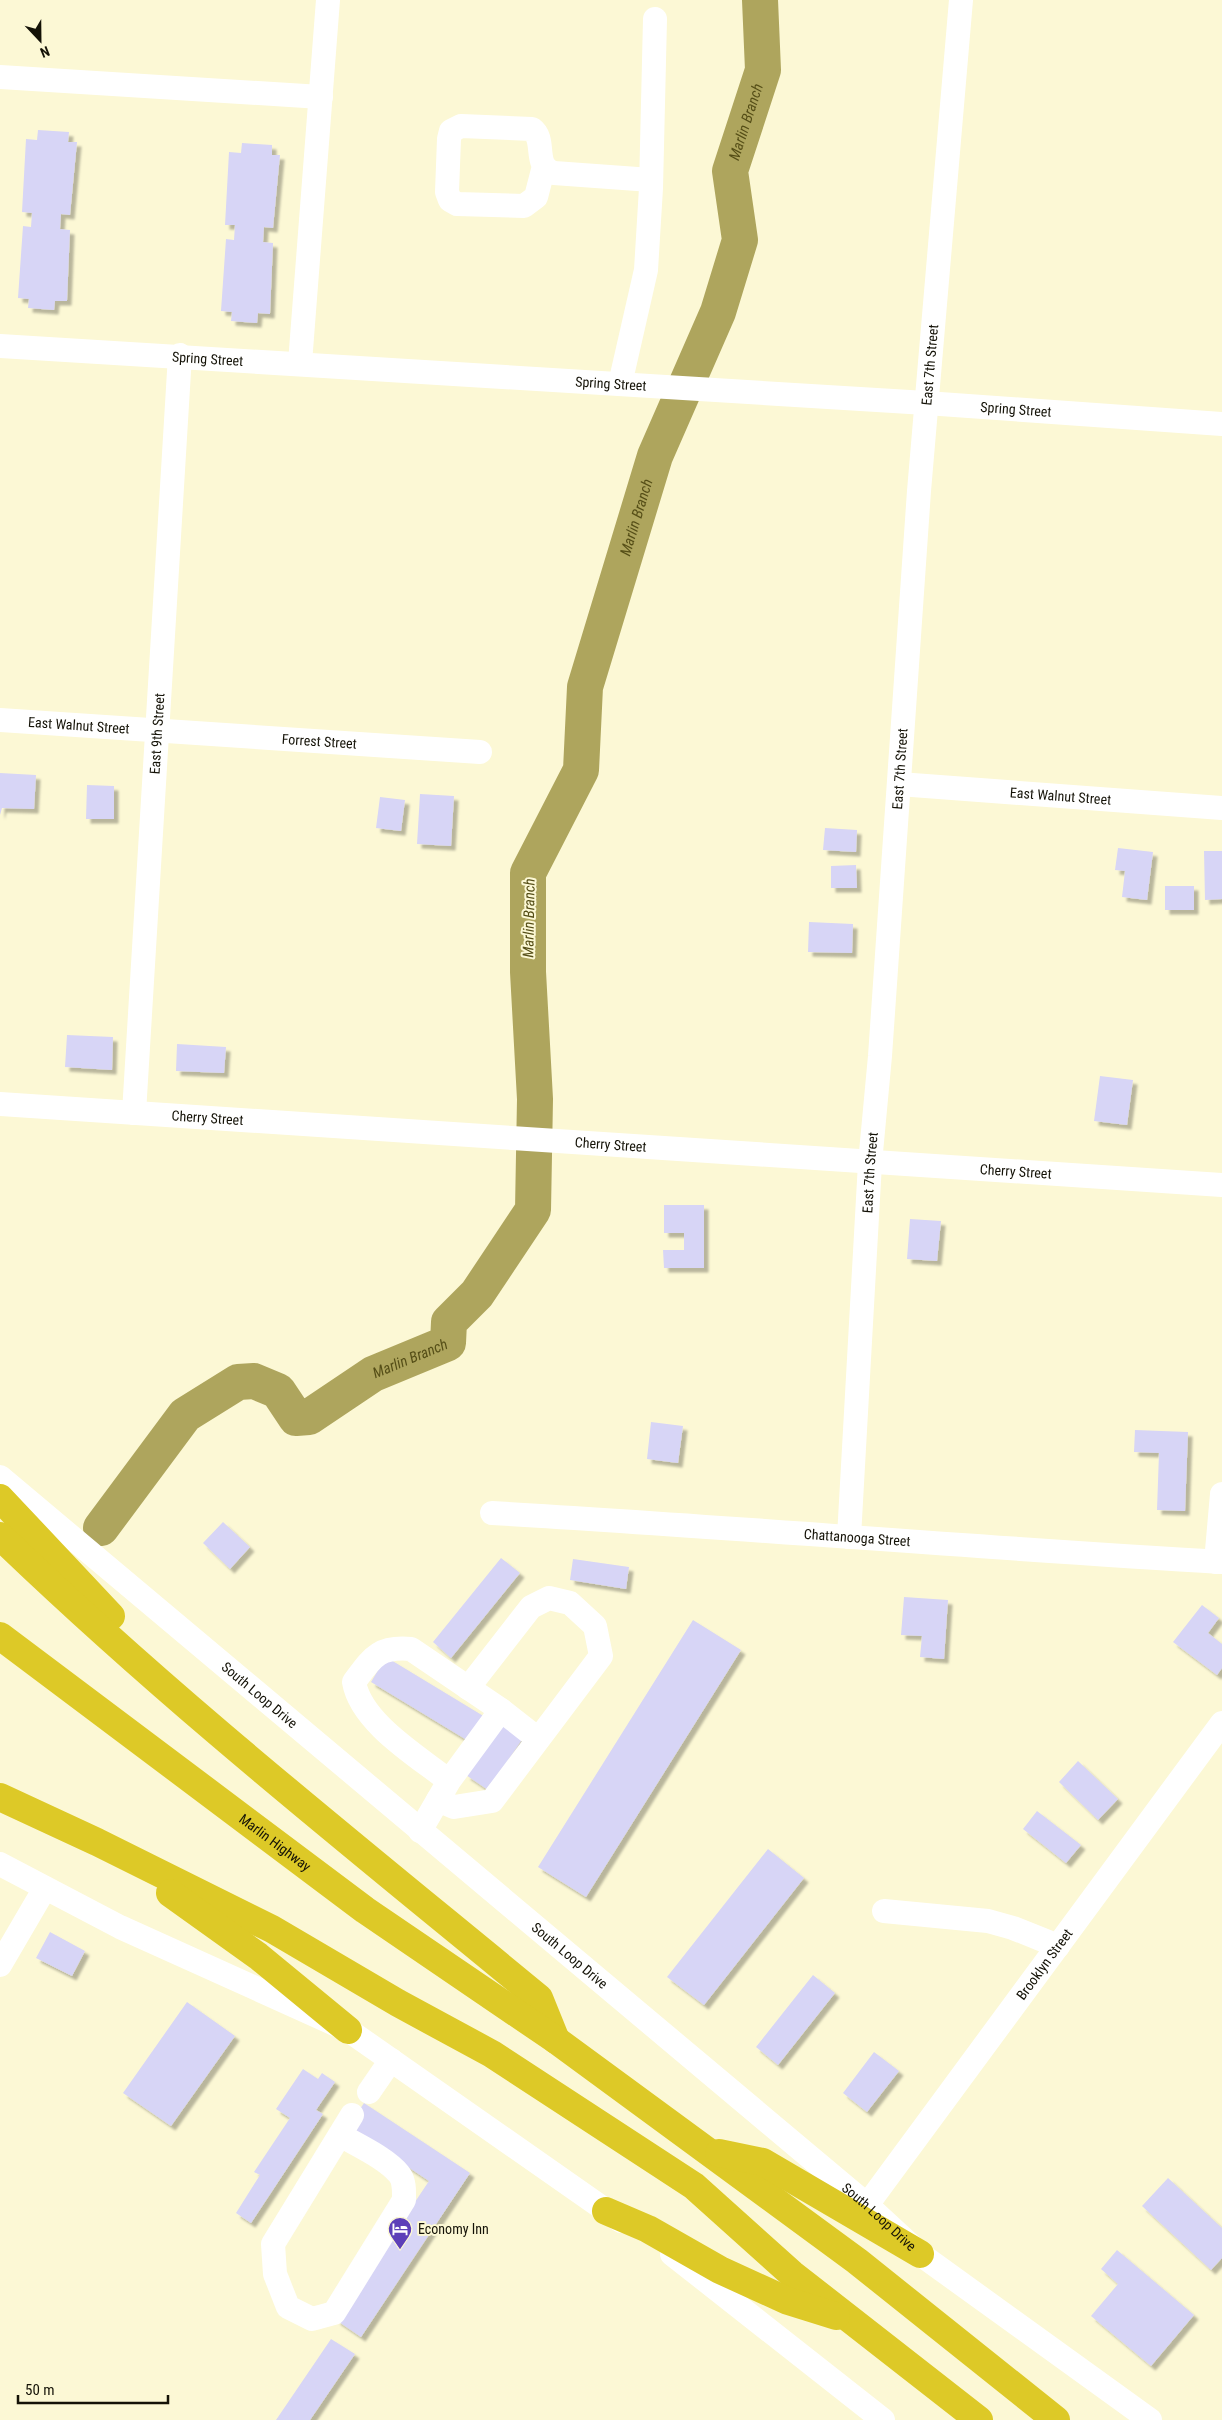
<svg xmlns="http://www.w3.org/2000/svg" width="1222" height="2420" font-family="'Roboto Condensed',sans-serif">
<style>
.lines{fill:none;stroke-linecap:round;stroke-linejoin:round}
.river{stroke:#aea55d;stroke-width:36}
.building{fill:#d7d5f6;filter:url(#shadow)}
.minor{stroke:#fff;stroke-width:24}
.highway{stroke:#ddc927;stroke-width:28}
.labels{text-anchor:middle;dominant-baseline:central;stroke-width:4;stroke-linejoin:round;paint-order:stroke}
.street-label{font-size:14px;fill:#141207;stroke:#fcf8d5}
.poi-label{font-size:14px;fill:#141207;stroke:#fcf8d5;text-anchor:start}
.water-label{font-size:15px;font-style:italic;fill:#554e17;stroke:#fcf8d5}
</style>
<defs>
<filter id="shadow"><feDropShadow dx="4.5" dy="4.5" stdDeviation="1" flood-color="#0004"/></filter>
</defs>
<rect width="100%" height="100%" fill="#fcf8d5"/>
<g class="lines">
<path class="river" id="s1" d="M101 1528 185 1415 238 1382 254 1381 278 1391 296 1418 309 1417 373 1374 448 1343 449 1322 477 1294 533 1210 535 1099 528 972V873L581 770 585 687 655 456 718 312 740 240 730 171 763 70 760 0"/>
</g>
<path class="building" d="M38 130 69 132 68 142H77L70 215 61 214 60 229 70 230 67 301H55L54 310 28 308 29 299 18 298 23 226 31 227 32 213 22 212 26 139 37 140Z
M242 143 272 145V155H280L273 228 264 227 263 242 273 243 270 314 258 313 257 323 231 321 232 312 221 311 226 239 234 240 235 225H225L229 152 241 153Z
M0 773 36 775 34 809 2 808 0 815Z
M87 785 114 786V819H86Z
M420 794 454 796 451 846 417 844Z
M380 797 405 800 401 831 376 828Z
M825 828 857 830 856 852 823 850Z
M1118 848 1153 852 1147 900 1122 897 1125 871 1115 870Z
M1204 851H1222V899L1205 900Z
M856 865 857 888H831V866Z
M1165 886H1194V910H1165Z
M809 922 853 924 852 953 808 952Z
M67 1035 113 1037 112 1070 65 1067Z
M177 1044 226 1047 224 1073 176 1071Z
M1100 1076 1133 1080 1127 1125 1094 1121Z
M664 1205H704V1268H664L663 1250H684V1233H664Z
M910 1219 941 1221 937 1261 907 1259Z
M651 1422 683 1426 678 1463 647 1459Z
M1135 1430 1188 1432 1185 1511 1157 1510 1159 1453 1134 1452Z
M223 1522 250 1547 230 1569 203 1543Z
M501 1558 520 1573 451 1658 433 1642Z
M573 1559 629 1567 626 1589 570 1580Z
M904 1597 948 1600 944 1659 920 1657 922 1636 901 1635Z
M1202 1605 1219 1618 1208 1633 1222 1644V1668L1217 1675 1173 1642Z
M693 1620 741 1650 586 1897 538 1867Z
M386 1657 485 1717 470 1742 371 1682Z
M500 1723 523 1738 488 1790 466 1775Z
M1078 1761 1118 1799 1098 1820 1059 1782Z
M1037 1811 1081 1845 1066 1863 1023 1829Z
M768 1849 804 1878 704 2005 667 1977Z
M50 1932 85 1951 72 1976 36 1958Z
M813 1975 835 1993 778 2065 756 2047Z
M187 2002 235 2036 171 2126 123 2093Z
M874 2052 899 2071 867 2112 843 2093Z
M303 2069 318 2079 322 2073 335 2082 316 2110 323 2114 251 2223 236 2213 260 2175 254 2172 290 2118 276 2109Z
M364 2103 470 2173 361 2337 336 2320 429 2181 348 2127Z
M1168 2178 1222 2228V2258L1211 2270 1142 2206Z
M1117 2250 1194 2315 1151 2366 1091 2316 1118 2284 1101 2269Z
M331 2339 355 2354 310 2420H276Z"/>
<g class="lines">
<g class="minor">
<path d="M0 77 321 97"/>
<path d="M544 166 536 197 524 206 457 204 450 200 447 192 449 139 451 131 461 126 532 129C547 140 532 166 554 173L651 180"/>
<path id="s2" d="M0 346 926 403 1222 424"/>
<path d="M300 363 328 0"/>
<path d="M620 384 646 270 651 188 655 19"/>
<path id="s3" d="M0 720 480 752"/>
<path id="s4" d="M899 784 1222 808"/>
<path id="s5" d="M0 1104 1222 1185"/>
<path id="s6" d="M134 1113 180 355"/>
<path id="s7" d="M0 1477 867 2205 920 2254 1150 2420"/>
<path id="s8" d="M492 1513C736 1527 979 1548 1222 1562"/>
<path id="s9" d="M849 1537 870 1163 880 1056 919 491 961 0"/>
<path d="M1216 1562 1222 1494"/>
<path d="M501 1710 538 1739"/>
<path d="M438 1800 454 1807 492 1801 601 1656 595 1626 570 1603 549 1598 531 1607 468 1688"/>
<path d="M420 1831 449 1781C419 1757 361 1723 354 1682 372 1658 378 1646 411 1649L501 1710 449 1781"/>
<path d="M0 1864 120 1927 348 2030 621 2221"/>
<path d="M884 1911 988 1921 1013 1928 1058 1946"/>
<path d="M0 1965 45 1888"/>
<path d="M369 2092 391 2060"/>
<path d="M340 2135C357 2145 386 2158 399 2174 405 2181 404 2192 404 2200L334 2313 312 2319 288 2307 275 2274 273 2244 352 2115"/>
<path id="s10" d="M867 2205 1222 1723"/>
<path d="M672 2254 883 2420"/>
</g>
<g class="highway">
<path d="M0 1498 111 1616"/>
<path d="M0 1536C170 1700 357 1848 539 1998L556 2040"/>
<path id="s11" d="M0 1636 365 1910 556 2040 857 2261 1056 2420"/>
<path d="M0 1797 97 1842 272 1929 398 2003 492 2054 694 2186 792 2274 979 2420"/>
<path d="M170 1893 258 1956 348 2030"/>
<path d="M719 2153 763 2162 920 2254"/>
<path d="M606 2211 648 2229 720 2270 788 2301 836 2316"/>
</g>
</g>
<defs>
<g id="hotel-pin" transform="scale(1.25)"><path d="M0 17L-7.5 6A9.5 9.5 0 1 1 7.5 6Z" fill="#5d40b8" stroke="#fcf8d5"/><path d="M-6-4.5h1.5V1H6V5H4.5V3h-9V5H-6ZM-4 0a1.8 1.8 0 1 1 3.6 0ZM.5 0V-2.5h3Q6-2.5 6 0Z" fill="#fff"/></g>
</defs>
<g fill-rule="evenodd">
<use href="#hotel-pin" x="400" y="2229"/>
</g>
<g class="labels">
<g class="street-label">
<text stroke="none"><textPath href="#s2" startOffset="208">Spring Street</textPath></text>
<text stroke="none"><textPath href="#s9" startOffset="1175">East 7th Street</textPath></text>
<text stroke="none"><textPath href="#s2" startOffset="612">Spring Street</textPath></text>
<text stroke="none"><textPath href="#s2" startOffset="1018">Spring Street</textPath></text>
<text stroke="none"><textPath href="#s3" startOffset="79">East Walnut Street</textPath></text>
<text stroke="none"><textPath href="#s6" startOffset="380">East 9th Street</textPath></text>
<text stroke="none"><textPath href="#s3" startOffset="320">Forrest Street</textPath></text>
<text stroke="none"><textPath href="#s9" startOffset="770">East 7th Street</textPath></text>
<text stroke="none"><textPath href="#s4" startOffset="162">East Walnut Street</textPath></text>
<text stroke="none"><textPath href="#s5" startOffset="208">Cherry Street</textPath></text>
<text stroke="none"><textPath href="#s5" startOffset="612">Cherry Street</textPath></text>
<text stroke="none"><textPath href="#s9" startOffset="365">East 7th Street</textPath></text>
<text stroke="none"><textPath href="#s5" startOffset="1018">Cherry Street</textPath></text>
<text stroke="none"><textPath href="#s8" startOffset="366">Chattanooga Street</textPath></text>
<text stroke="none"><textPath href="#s7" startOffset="339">South Loop Drive</textPath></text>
<text stroke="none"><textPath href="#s11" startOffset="344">Marlin Highway</textPath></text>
<text stroke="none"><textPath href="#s7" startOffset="744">South Loop Drive</textPath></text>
<text stroke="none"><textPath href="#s10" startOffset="299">Brooklyn Street</textPath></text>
<text stroke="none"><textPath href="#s7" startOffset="1149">South Loop Drive</textPath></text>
</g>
<g class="poi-label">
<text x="418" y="2229">Economy Inn</text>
</g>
<g class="water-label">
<text stroke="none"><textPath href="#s1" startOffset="1742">Marlin Branch</textPath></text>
<text stroke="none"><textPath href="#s1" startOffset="1324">Marlin Branch</textPath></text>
<text transform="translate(529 918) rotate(-89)">Marlin Branch</text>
<text stroke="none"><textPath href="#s1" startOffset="408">Marlin Branch</textPath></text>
</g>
</g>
<g transform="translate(40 40) rotate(158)" stroke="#fcf8d5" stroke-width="4" paint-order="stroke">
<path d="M0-4L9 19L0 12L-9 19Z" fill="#141207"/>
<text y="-8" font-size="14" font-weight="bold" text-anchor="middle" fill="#141207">N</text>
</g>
<path d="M18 2395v8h150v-8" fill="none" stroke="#141207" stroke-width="2.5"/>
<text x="25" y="2395" font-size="15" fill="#141207" stroke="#fcf8d5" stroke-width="4" paint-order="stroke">50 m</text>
</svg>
